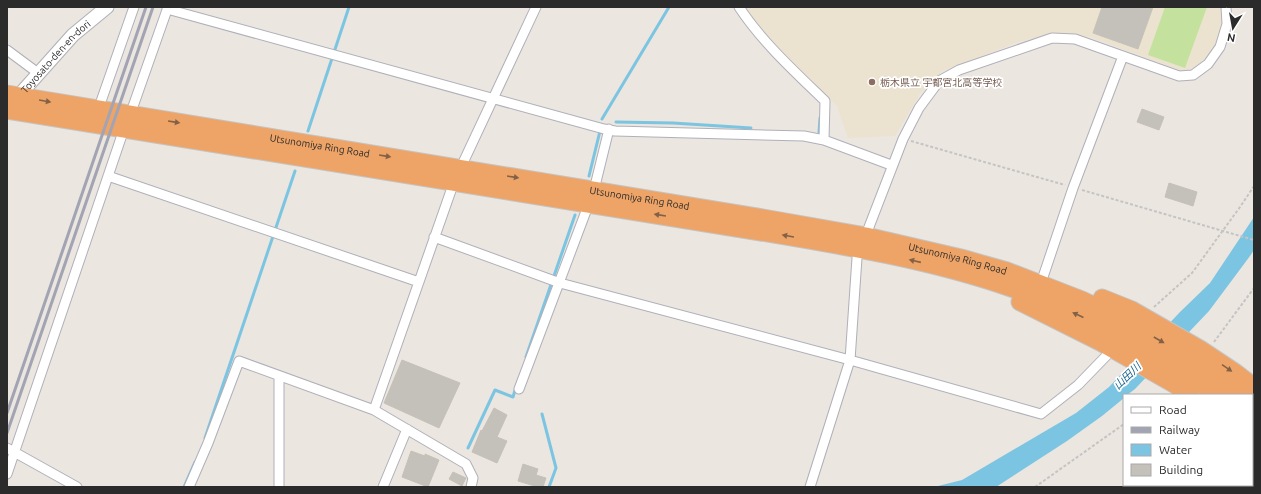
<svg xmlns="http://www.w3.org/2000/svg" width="1261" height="494" font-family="Ubuntu,'Noto Sans JP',sans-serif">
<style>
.education{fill:#ebe3d0}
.pitch{fill:#c4e29d}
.water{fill:#7cc5e2}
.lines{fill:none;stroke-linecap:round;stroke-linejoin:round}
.stream{stroke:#7cc5e2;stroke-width:3}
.building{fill:#c4c0ba;stroke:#c7c2b8}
.street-casing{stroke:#afb0ba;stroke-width:11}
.secondary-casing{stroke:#afb0ba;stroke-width:15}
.highway-casing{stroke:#c4c4c4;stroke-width:19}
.path{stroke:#c4c4c4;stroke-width:2;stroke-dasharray:3 2;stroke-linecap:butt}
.street{stroke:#fff;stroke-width:9}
.secondary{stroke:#fff;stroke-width:13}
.highway{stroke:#eea467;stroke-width:17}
.rail{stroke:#a2a4b3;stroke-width:3}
.oneway{fill:#836146}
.education-dot{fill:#8d6e63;stroke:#fff;stroke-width:1.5}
.labels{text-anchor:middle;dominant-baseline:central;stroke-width:3.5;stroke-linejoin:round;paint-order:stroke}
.street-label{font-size:10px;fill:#2b2b2b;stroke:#fff}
.education-label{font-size:10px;fill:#785e54;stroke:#fff;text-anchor:start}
.water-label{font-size:11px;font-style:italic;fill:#1b658f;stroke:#fff}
</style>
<rect width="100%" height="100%" fill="#ebe6df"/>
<path class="education" d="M743 7H1223L1224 15 1215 48 1197 66 1184 72 1090 37 1055 33 1018 42 943 71 921 92 895 136 848 138 837 106 762 34Z"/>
<path class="pitch" d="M1165 7H1207L1185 68 1148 55Z"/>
<path class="water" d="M1254 217V250L1250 256 1209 311 1135 389 1127 395H1124V398L1102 416 1067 441 996 487H934L962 480 1076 413 1109 387 1180 312 1210 283Z"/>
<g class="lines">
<path class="stream" d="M602 119 669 7
M616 122 673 123 751 128
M308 131 349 7
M819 132 820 118
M589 176 600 131
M526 357 575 215
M542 414 556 468 549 487
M205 438 295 171
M468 448 495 390 513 397 516 387
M184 487 195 462"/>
</g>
<path class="building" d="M1102 7H1153L1138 49 1093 33Z
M1142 109 1164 117 1159 130 1137 122Z
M1169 183 1197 192 1193 206 1165 197Z
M402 360 460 383 439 428 384 403Z
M494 408 507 415 497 437 507 441 497 463 472 452 481 430 482 431Z
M411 451 425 456V454L439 460 428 487 402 477Z
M523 464 538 469 536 475 546 478 543 487H538L518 481Z
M453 472 466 478 462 486 449 479Z"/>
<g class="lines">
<g class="street-casing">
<path id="street" d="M739 7C762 42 795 72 825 101L824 140
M167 9 604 129 615 131 804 136 824 140 891 165
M7 50 38 73
M98 110 134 7
M130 115 168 7
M108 176 419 282
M434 237 560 283 850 360 1041 414 1078 385 1111 351 1112 349
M1042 280 1073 188 1123 56
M279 376V487
M519 389 594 190 609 129
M374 410 466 464 473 478 471 487
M7 448 77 487
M7 474 124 129
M189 487 208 443 239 361 374 410 454 182 536 7
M383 487 407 429
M810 487 850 360 857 258 903 139 919 108 939 81 959 70 1052 38 1075 39 1179 76 1193 75 1208 64 1220 47 1227 24 1226 7"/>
</g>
<g class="secondary-casing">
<g id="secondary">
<path id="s1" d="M14 101 73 35 107 7"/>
</g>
</g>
<g class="highway-casing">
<g id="highway">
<path id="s2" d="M7 94 763 218 866 236 961 258 1007 271 1082 300 1125 321 1204 368 1242 395"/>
<path d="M7 110 761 232C845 246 930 260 1011 288 1085 313 1153 351 1217 395"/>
<path d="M1102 298 1132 310 1200 349 1236 373 1254 387"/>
<path d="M1020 302 1102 343 1174 384 1190 395"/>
<path d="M1252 403 1254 405"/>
<path d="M1252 421 1254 422"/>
<path d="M1252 443 1254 445"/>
</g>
</g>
<path class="path" d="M911 141 1065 185
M1082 190 1254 240
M1154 307 1192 273 1240 207 1254 186
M1214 342 1254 288
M1035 487 1124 424"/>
<use href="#street" class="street"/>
<use href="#secondary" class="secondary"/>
<use href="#highway" class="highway"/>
<path class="rail" d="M7 413 146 7
M7 433 153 7"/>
</g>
<defs><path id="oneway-solid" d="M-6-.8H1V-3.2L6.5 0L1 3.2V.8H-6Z"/></defs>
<g class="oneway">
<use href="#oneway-solid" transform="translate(45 101) rotate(10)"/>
<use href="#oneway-solid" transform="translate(174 122) rotate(9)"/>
<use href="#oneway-solid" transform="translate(385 156) rotate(9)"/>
<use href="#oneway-solid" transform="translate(513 177) rotate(9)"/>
<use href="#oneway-solid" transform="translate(660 215) rotate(-171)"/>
<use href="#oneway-solid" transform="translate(788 236) rotate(-170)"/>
<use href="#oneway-solid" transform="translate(915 261) rotate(-167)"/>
<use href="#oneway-solid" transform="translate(1078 315) rotate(-155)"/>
<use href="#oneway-solid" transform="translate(1159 340) rotate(30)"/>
<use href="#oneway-solid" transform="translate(1227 368) rotate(34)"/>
</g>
<circle class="education-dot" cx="872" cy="82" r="4"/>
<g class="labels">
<g class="street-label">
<text stroke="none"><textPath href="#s1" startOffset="61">Toyosato-den-en-dori</textPath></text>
<text stroke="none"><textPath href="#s2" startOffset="317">Utsunomiya Ring Road</textPath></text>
<text stroke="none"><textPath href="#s2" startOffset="641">Utsunomiya Ring Road</textPath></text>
<text stroke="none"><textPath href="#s2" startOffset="965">Utsunomiya Ring Road</textPath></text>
</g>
<g class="education-label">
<text x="880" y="82">栃木県立 宇都宮北高等学校</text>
</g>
<g class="water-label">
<text transform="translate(1127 376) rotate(-44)">山田川</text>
</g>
</g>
<rect width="1261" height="494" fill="none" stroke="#2b2b2b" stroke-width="16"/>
<rect x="1123" y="394" width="130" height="92" fill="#ffffff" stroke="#aaaaaa"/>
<rect x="1131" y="407" width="20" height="6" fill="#ffffff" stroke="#aaaaaa"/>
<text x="1159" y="414" font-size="12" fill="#2b2b2b">Road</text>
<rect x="1131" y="427" width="20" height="6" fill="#a2a4b3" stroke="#aaaaaa"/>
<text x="1159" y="434" font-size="12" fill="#2b2b2b">Railway</text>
<rect x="1131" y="444" width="20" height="12" fill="#7cc5e2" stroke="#aaaaaa"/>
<text x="1159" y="454" font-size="12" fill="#2b2b2b">Water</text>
<rect x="1131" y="464" width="20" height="12" fill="#c4c0ba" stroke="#aaaaaa"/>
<text x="1159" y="474" font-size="12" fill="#2b2b2b">Building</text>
<g transform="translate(1233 28) rotate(191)" stroke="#ffffff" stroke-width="3" paint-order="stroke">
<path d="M0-3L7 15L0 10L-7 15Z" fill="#2b2b2b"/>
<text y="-6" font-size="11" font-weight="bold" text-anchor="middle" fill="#2b2b2b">N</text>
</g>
</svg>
